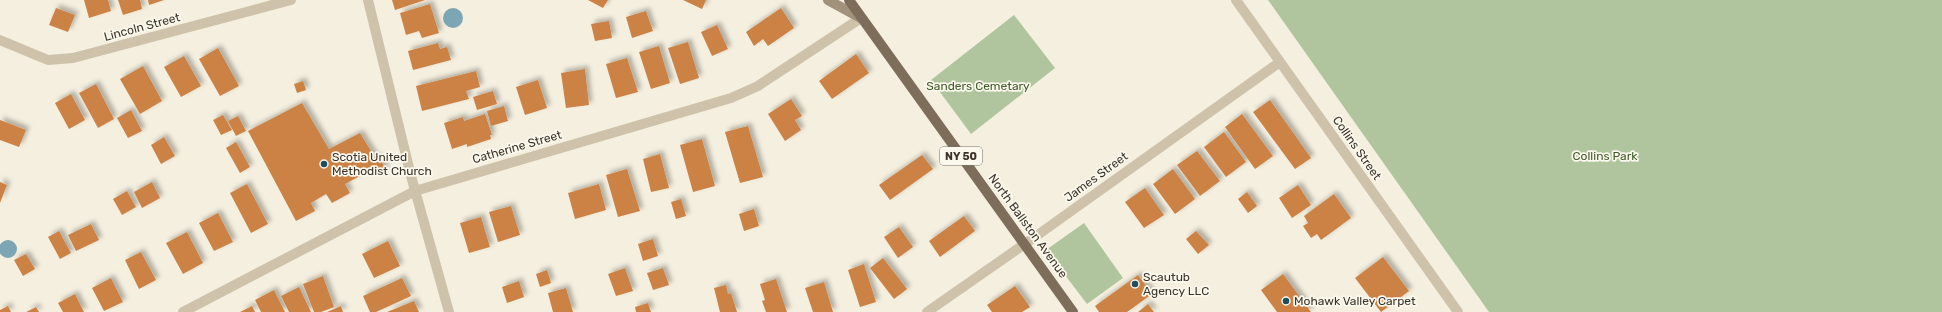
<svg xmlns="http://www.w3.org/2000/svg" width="1942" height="312" font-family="Rubik,sans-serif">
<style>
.green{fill:#b0c59e}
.water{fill:#7ca6b4}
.building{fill:#cd8245;filter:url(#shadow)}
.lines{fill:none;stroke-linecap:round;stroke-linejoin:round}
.street{stroke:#cec2aa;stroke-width:10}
.secondary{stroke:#a2917b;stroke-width:10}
.primary{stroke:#7e6d5a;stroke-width:10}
.poi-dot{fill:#1c4d60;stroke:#fbf8ed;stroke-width:1.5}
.labels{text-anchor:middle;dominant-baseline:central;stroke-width:3.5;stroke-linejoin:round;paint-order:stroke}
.shield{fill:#fbf8ed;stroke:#756e64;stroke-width:1}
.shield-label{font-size:11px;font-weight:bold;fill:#3b332a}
.street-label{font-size:12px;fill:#3b332a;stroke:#fbf8ed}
.park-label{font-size:12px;fill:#405b2c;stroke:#fbf8ed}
.poi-label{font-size:12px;fill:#3b332a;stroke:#fbf8ed;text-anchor:start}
</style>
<defs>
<filter id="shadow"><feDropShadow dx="3.5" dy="-3.5" stdDeviation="2" flood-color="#0004"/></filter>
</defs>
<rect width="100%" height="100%" fill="#f4efdf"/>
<path class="green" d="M1268 0H1942V312H1489Z
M1014 15 1055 68 971 134 931 80Z
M1084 223 1123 278 1087 304 1046 250Z"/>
<path class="water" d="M443 18a10 10 0 1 1 20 0a10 10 0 1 1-20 0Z
M-1 249a9 9 0 1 1 18 0a9 9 0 1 1-18 0Z"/>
<path class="building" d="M84 0H108L111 11 89 18Z
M118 0H140L142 9 123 15Z
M148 0H164L149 5Z
M392 0H425L395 10Z
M588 0H608L603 8Z
M683 0H706L702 9Z
M430 4 439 33 422 38 419 31 406 35 400 13Z
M56 8 75 15 68 32 49 25Z
M781 8 794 28 768 46 763 39 754 46 746 32Z
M646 11 653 31 632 38 626 17Z
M609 21 612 38 595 41 591 24Z
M717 25 728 49 712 56 701 32Z
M688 42 699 78 680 84 668 48Z
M438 43 440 49 447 47 451 60 413 70 408 51Z
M659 46 670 83 651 89 639 52Z
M218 48 239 86 220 96 199 59Z
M856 54 869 73 832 99 819 81Z
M184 56 201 86 181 97 164 67Z
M627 58 638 92 616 98 606 64Z
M143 66 162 101 140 114 120 79Z
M585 69 589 105 566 108 561 73Z
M476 71 480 87 466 91 469 99 422 111 416 86Z
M538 80 547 108 525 115 516 87Z
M303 81 306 90 297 93 294 84Z
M96 84 114 119 98 128 79 93Z
M493 91 497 104 477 110 473 97Z
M71 94 85 120 69 129 55 103Z
M791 99 802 116 795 120 801 130 785 141 768 114Z
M1270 100 1311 158 1295 169 1253 112Z
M302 103 329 149 360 133 376 159 379 157 386 170 374 176 371 170 345 184 350 193 332 203 326 194 311 203 315 211 296 221 248 131Z
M504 106 508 121 491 126 487 111Z
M131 110 142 131 128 138 117 118Z
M485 114 492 135H490L491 139 467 147V144L452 149 444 123 463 117 464 121Z
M1242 114 1273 156 1255 169 1225 127Z
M223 115 232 130 221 135 213 120Z
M238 116 246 131 236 136 228 121Z
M0 120 26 130 19 147 0 140Z
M748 126 763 177 740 183 725 132Z
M1224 132 1246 162 1226 177 1204 147Z
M164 137 175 156 161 164 151 145Z
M702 139 715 186 693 192 680 145Z
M236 142 250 167 240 173 226 148Z
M1197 151 1220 181 1200 196 1177 165Z
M660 154 669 188 651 192 643 159Z
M922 155 933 169 890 200 879 185Z
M627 169 640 211 618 217 606 175Z
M1173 169 1195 199 1175 214 1153 184Z
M0 182 7 185 0 203Z
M152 182 160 198 142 208 134 192Z
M247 184 268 224 251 233 230 193Z
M599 184 606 210 575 219 568 193Z
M1298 185 1311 205 1292 218 1279 198Z
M1145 188 1164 215 1144 228 1125 202Z
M127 191 136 207 122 215 113 199Z
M1247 192 1257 206 1248 213 1238 199Z
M1334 194 1351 218 1321 240 1317 234 1311 238 1303 226 1308 223 1304 216Z
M681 199 686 216 676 219 671 202Z
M511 206 520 235 498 242 489 212Z
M754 209 759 226 744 231 739 214Z
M218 213 233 242 214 251 199 223Z
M964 216 975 231 940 257 929 241Z
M481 217 490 247 469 253 460 223Z
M91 224 99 240 76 251 68 235Z
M899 227 913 247 898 258 884 237Z
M59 231 71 253 60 259 48 237Z
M1196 231 1209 245 1198 254 1186 239Z
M187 232 203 263 183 274 166 243Z
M653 239 658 256 643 261 638 244Z
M388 241 400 266 374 278 362 254Z
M141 252 156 280 139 289 125 260Z
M26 254 35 269 23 276 14 260Z
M1383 257 1409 291 1381 312 1355 278Z
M883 258 907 289 894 299 870 268Z
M864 264 876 302 860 307 848 270Z
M625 268 633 291 616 296 608 274Z
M663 268 669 285 653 290 647 273Z
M547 270 551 283 540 287 536 274Z
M1283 274 1311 312H1277L1261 290Z
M1138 275 1152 294 1127 312H1099L1095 306Z
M323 276 334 307 321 312H314L303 284Z
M111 278 123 302 104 311 92 288Z
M402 278 411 296 376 312H370L363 296Z
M776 279 787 312H766L762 301 765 300 760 284Z
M519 281 524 297 507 303 502 287Z
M824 282 833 312H813L805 288Z
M726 285 728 294 731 293 737 312H720L714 288Z
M1015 286 1030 307 1022 312H992L987 305Z
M299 287 311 312H289L281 296Z
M566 288 573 312H553L548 293Z
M274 290 285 312H261L255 300Z
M75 294 84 312H63L58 303Z
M414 301 419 312H387Z
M648 303 651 312H636L635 307Z
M1148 304 1154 312H1138Z
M8 306 11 312H0V310Z
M252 306 255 312H240Z
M341 306 343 312H327Z
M36 307 39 312H26Z"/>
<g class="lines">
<path class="street" d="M368 0 411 176 449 312
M1236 0 1458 312
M0 40 48 60 73 58 291 0
M183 312 415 191 731 98 758 86 861 18
M927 312 1039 234 1280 62"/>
<path class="secondary" d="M828 0 861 18"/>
<path class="primary" d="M849 0 1073 312"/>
</g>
<g class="poi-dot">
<circle cx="324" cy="164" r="4"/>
<circle cx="1135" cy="284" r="4"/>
<circle cx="1286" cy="301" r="4"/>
</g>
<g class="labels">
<rect class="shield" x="940" y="147" width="42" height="18" rx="3"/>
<g class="shield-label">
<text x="961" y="156">NY 50</text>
</g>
<g class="street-label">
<text transform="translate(142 27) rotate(-15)">Lincoln Street</text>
<text transform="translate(517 147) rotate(-16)">Catherine Street</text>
<text transform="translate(1357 148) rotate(55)">Collins Street</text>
<text transform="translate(1096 177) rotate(-36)">James Street</text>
<text transform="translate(1028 226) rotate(54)">North Ballston Avenue</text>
</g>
<g class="park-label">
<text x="978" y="86">Sanders Cemetary</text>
<text x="1605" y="156">Collins Park</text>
</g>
<g class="poi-label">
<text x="332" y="157">Scotia United<tspan x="332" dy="14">Methodist Church</tspan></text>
<text x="1143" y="277">Scautub<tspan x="1143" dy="14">Agency LLC</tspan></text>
<text x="1294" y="301">Mohawk Valley Carpet</text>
</g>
</g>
</svg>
